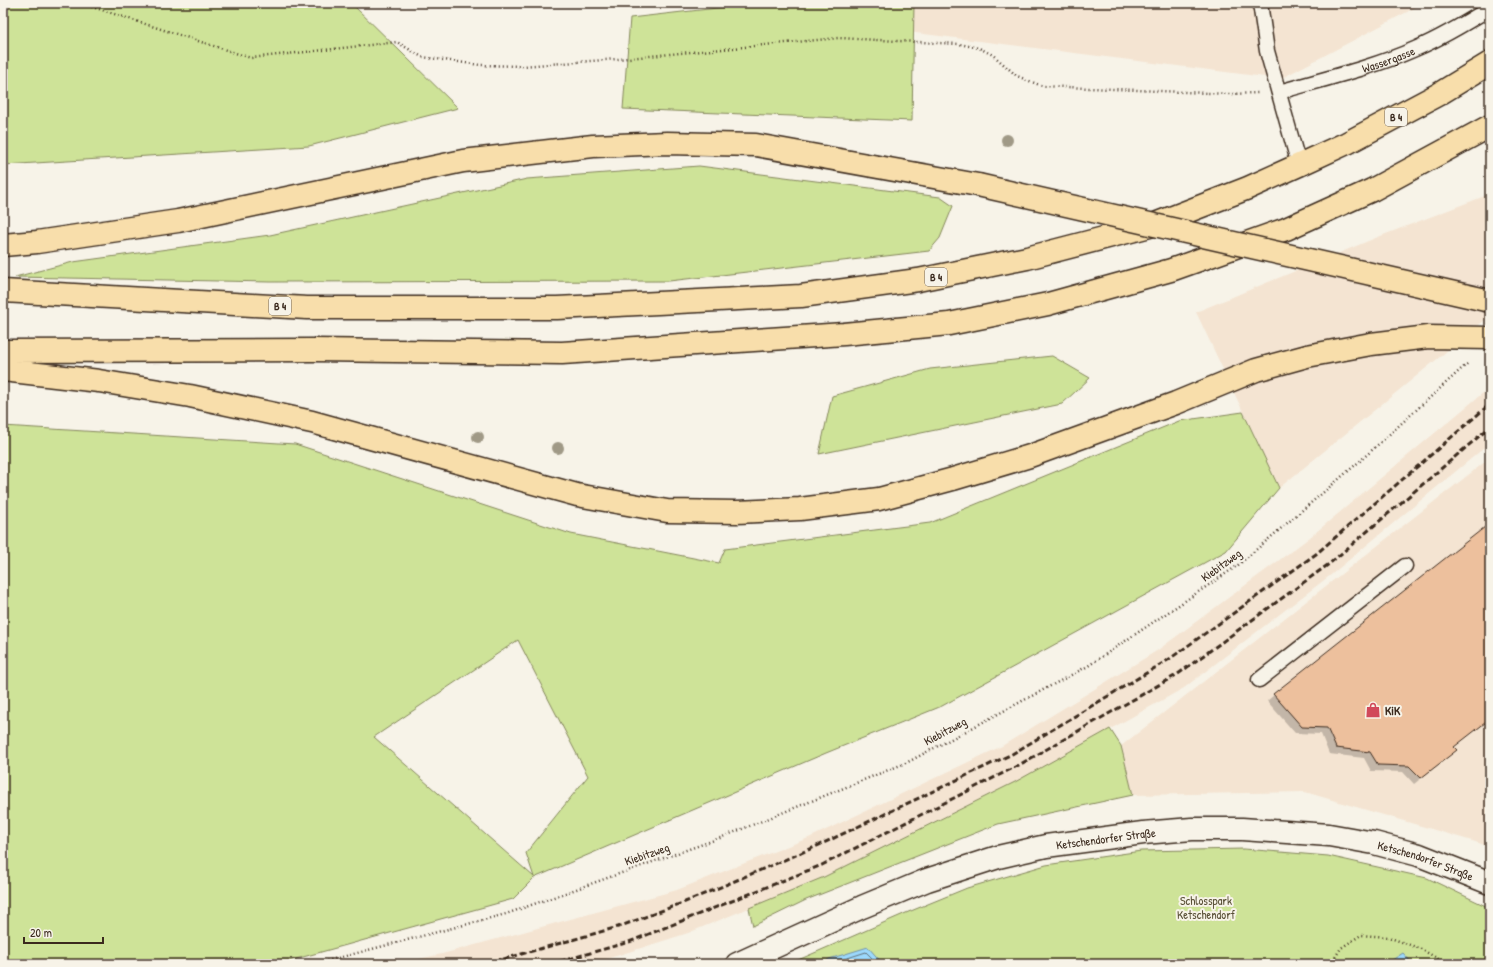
<svg xmlns="http://www.w3.org/2000/svg" width="1493" height="967" font-family="'Patrick Hand',sans-serif">
<style>
.built{fill:#f4e4d2}
.green{fill:#cee398;stroke:#84865b;fill-rule:evenodd}
.water{fill:#9cd9fd;stroke:#7593a4}
.shadow{fill:#0003}
.lines{fill:none;stroke-linecap:round;stroke-linejoin:round}
.shore{stroke:#627077;stroke-width:1}
.building{fill:#edc09d;stroke:#3b2a1e}
.lane-casing{stroke:#3b2a1e;stroke-width:17}
.secondary-casing{stroke:#3b2a1e;stroke-width:25}
.highway-casing{stroke:#3b2a1e;stroke-width:25}
.path{stroke:#3b2a1e;stroke-width:2.5;stroke-dasharray:1 3;stroke-linecap:butt}
.lane{stroke:#f7f3e8;stroke-width:14}
.secondary{stroke:#f7f3e8;stroke-width:22}
.highway{stroke:#f8deab;stroke-width:22}
.rail{stroke:#3b2a1e;stroke-width:3;stroke-dasharray:6 3;stroke-linecap:butt}
.highway-bridge-casing{stroke:#3b2a1e;stroke-width:25;stroke-linecap:butt}
.highway-bridge{stroke:#f8deab;stroke-width:22}
.tree{fill:#a09986}
.labels{text-anchor:middle;dominant-baseline:central;stroke-width:4;stroke-linejoin:round;paint-order:stroke}
.shield{fill:#f7f3e8;stroke:#73665b;stroke-width:1}
.shield-label{font-size:11px;font-weight:bold;fill:#3b2a1e}
.street-label{font-size:12px;fill:#3b2a1e;stroke:#f7f3e8}
.poi-label{font-size:12px;font-weight:bold;fill:#3b2a1e;stroke:#f7f3e8;text-anchor:start}
.park-label{font-size:12px;fill:#584f36;stroke:#f7f3e8}
</style>
<rect width="100%" height="100%" fill="#f7f3e8"/>
<filter id="ink" filterUnits="userSpaceOnUse"><feTurbulence type="fractalNoise" baseFrequency=".025" numOctaves="2"/><feDisplacementMap in="SourceGraphic" scale="8" xChannelSelector="R" yChannelSelector="G"/><feConvolveMatrix kernelMatrix="1 2 1 2 8 2 1 2 1" color-interpolation-filters="sRGB"/></filter>
<g filter="url(#ink)">
<path class="built" d="M677 3H1424L1280 79Z
M1490 194V316L1279 488 1196 312 1378 237Z
M1490 387V443L1332 574 1184 688 1015 782 824 877 688 933 591 964H395L442 954 677 890 811 837 1002 746 1158 650 1309 538Z
M1490 458V848L1479 843 1305 792 1133 795 1121 746Z"/>
<path class="green" d="M3 3H351L458 108 309 146 3 165Z
M761 3H914L912 121 623 109 630 18Z
M699 166 940 197 953 206 940 238 929 251 669 281 270 282 15 277 73 262 270 235 527 179Z
M1052 356 1090 378 1062 404 819 454 832 396 930 369Z
M1243 412 1279 488 1226 551 942 706 826 753 534 878 513 899 285 962 273 964H3V426L295 444 571 534 719 563 725 549 930 523 1179 421ZM518 640 588 776 526 853 534 877 374 737Z
M1110 729 1121 746 1133 795 998 824 806 900 753 926 749 908 824 877 1015 782Z
M1244 849 1328 856 1427 878 1490 908V964H789L906 913 967 888 1046 865 1141 851Z"/>
<path class="water" d="M868 947 883 964H821L829 959Z
M1403 953 1413 964H1386Z"/>
<path class="shadow" d="M1490 525V719L1454 747 1456 750 1449 756 1414 784 1403 772 1371 771 1364 758 1329 754 1321 734 1295 733 1267 701 1274 695Z"/>
<g class="lines">
<path class="shore" d="M829 964 866 952 878 964"/>
</g>
<path class="building" d="M1490 523V719L1454 747 1457 750 1421 778 1409 766 1378 765 1370 752 1336 748 1327 728 1302 727 1273 694Z"/>
<g class="lines">
<g class="lane-casing">
<g id="lane">
<path d="M1260 3 1267 51 1299 165"/>
<path id="s1" d="M1279 92C1324 79 1372 68 1415 49 1441 38 1466 23 1490 8"/>
<path d="M1259 680 1405 566"/>
</g>
</g>
<g class="secondary-casing">
<g id="secondary">
<path id="s2" d="M737 964 862 907 927 880 998 857 1046 846 1143 833 1192 829H1242L1329 835 1374 843 1419 855 1490 883"/>
</g>
</g>
<g class="highway-casing">
<path id="highway" d="M3 245 37 242 178 221 463 161 593 146 667 143 756 145 978 185
M3 291 307 308H557L801 296 918 280 1027 258 1150 226 1248 188 1299 165 1347 143 1439 94 1490 63
M3 351 314 350 562 353 844 334 949 324 1048 304 1171 270 1286 229 1372 190 1490 126
M3 370 99 381 190 396 312 422 577 495 667 511 737 512 800 509 879 499 953 479 1030 456 1176 403 1256 370 1307 356 1371 344 1428 337 1490 338"/>
</g>
<path class="path" d="M80 3 251 58 397 42 422 57 480 65 522 66 618 59 838 38 959 44 979 48 993 55 1017 76 1042 86 1231 94 1258 93
M315 964 506 914 720 838 908 762 1088 666 1237 566 1360 461 1468 363
M1331 964 1341 948 1361 935 1388 937 1421 949 1447 964"/>
<use href="#lane" class="lane"/>
<use href="#secondary" class="secondary"/>
<use href="#highway" class="highway"/>
<path class="rail" d="M486 964 618 927 685 902 815 847 1012 754 1168 660 1316 554 1490 404
M551 964 629 942 822 865 1019 765 1178 674 1329 564 1490 427"/>
<g class="highway-bridge-casing">
<path id="highway-bridge" d="M978 185 1490 301"/>
</g>
<use href="#highway-bridge" class="highway-bridge"/>
</g>
<g class="tree">
<circle cx="1007" cy="140" r="6"/>
<circle cx="478" cy="437" r="6"/>
<circle cx="558" cy="448" r="6"/>
</g>
</g>
<defs>
<g id="shop-bare" transform="scale(1.2)"><path d="M-5-2.5h2.3a2.7 3.5 0 0 1 5.4 0H5L5.5 6h-11ZM-1.5-2.5h3a1.5 2.3 0 0 0-3 0Z" fill="#d1495b" stroke="#f7f3e8" stroke-width="2.5" paint-order="stroke"/></g>
</defs>
<g fill-rule="evenodd">
<use href="#shop-bare" x="1373" y="710"/>
</g>
<g class="labels">
<g class="shield">
<rect x="1385" y="108" width="22" height="18" rx="3"/>
<rect x="925" y="268" width="22" height="18" rx="3"/>
<rect x="269" y="297" width="22" height="18" rx="3"/>
</g>
<g class="shield-label">
<text x="1396" y="117">B 4</text>
<text x="936" y="277">B 4</text>
<text x="280" y="306">B 4</text>
</g>
<g class="street-label">
<text stroke="none"><textPath href="#s1" startOffset="114">Wassergasse</textPath></text>
<text transform="translate(1221 565) rotate(-36)">Kiebitzweg</text>
<text transform="translate(945 731) rotate(-28)">Kiebitzweg</text>
<text stroke="none"><textPath href="#s2" startOffset="392">Ketschendorfer Straße</textPath></text>
<text transform="translate(647 854) rotate(-19)">Kiebitzweg</text>
<text stroke="none"><textPath href="#s2" startOffset="716">Ketschendorfer Straße</textPath></text>
</g>
<g class="poi-label">
<text x="1385" y="710">KiK</text>
</g>
<g class="park-label">
<text x="1206" y="900">Schlosspark<tspan x="1206" dy="14">Ketschendorf</tspan></text>
</g>
</g>
<rect width="1493" height="967" fill="none" stroke="#f7f3e8" stroke-width="16"/>
<rect x="8" y="8" width="1477" height="951" fill="none" stroke="#3b2a1e" stroke-width="1.5" filter="url(#ink)"/>
<path d="M24 937v6h79v-6" fill="none" stroke="#3b2a1e" stroke-width="2"/>
<text x="30" y="937" font-size="12" fill="#3b2a1e" stroke="#f7f3e8" stroke-width="3" paint-order="stroke">20 m</text>
</svg>
